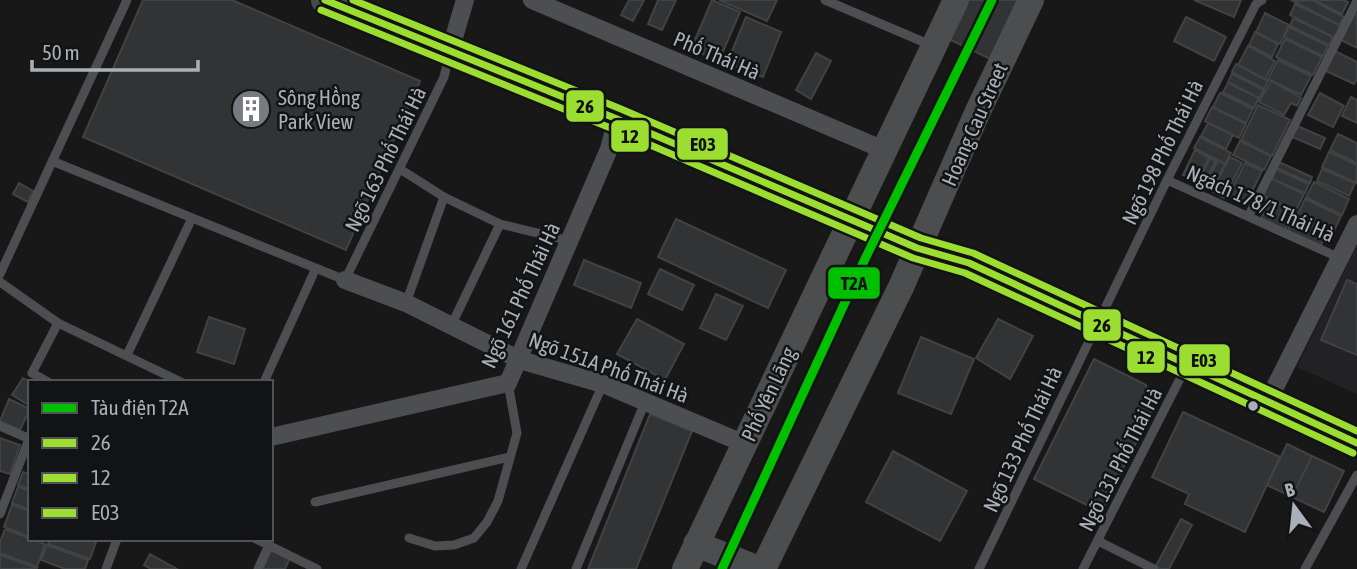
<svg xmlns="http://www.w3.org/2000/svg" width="1357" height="569" font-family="'Asap Condensed',sans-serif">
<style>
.built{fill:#222224}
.building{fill:#323334;stroke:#404244;stroke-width:2}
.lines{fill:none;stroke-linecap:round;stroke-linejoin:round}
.lane{stroke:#4c4e51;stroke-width:9}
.street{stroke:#4c4e51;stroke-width:18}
.secondary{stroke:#4b4d4f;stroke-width:26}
.primary{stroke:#494a4d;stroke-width:28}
.bus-1-casing{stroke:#121314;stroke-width:12}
.bus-2-casing{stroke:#121314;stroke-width:12}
.bus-3-casing{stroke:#121314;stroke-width:12}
.bus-1{stroke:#9cdd31;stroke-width:7}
.bus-2{stroke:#9cdd31;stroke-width:7}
.bus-3{stroke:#9cdd31;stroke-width:7}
.metro-1-casing{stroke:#121314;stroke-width:14}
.metro-1{stroke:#00c000;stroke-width:9}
.bus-dot{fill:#aab0b9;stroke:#121314;stroke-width:2.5}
.labels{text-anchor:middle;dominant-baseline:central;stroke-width:5;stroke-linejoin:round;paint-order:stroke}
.street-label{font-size:21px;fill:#aab0b9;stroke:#121314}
.poi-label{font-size:21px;fill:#aab0b9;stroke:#121314;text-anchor:start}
.line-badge{stroke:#121314;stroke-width:2.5}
.pale-badge-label{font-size:19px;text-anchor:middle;font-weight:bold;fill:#111}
</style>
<rect width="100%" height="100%" fill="#181818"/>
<path class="built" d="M1357 243V394L1297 367Z"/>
<path class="building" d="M143 0H232L420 81 346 250 83 137Z
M629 0H644L633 21 621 15Z
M658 0H676L662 30 648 24Z
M712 0 740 12 719 61 691 49Z
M719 0H777L767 21Z
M949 0H1037L1005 66 934 32Z
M1194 0H1241L1234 17Z
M1312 0 1344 17 1339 25 1293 1Z
M1314 0H1343L1348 2 1342 14Z
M1295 4 1341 26 1335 38 1290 15Z
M1265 13 1289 25 1280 44 1256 32Z
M1354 13 1357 14V48L1341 40Z
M746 17 781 32 763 77 727 63Z
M1186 17 1226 37 1214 61 1174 41Z
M1293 18 1333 37 1329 45 1290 26Z
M1289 27 1328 46 1323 56 1284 37Z
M1255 32 1278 44 1272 57 1249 45Z
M1285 39 1322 57 1313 75 1276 57Z
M1248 46 1275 61 1265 79 1238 65Z
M1333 50 1357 62V79L1354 84 1324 70Z
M816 53 831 61 811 99 796 90Z
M1278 60 1311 76 1301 95 1268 79Z
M1236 64 1268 81 1264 89 1232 72Z
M1232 74 1264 90 1259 98 1228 82Z
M1271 81 1301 98 1297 106 1291 103 1284 115 1259 102Z
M1228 83 1259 98 1254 108 1223 92Z
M1220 93 1253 109 1246 123 1213 107Z
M1320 93 1344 106 1333 127 1308 115Z
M1351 97 1357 100V123L1342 116Z
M1258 105 1290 120 1272 156 1241 140Z
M1212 107 1246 124 1239 138 1205 121Z
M1208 123 1233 135 1226 149 1201 136Z
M1295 125 1325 138 1320 149 1290 136Z
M1338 134 1357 143V163L1330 150Z
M1200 137 1231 153 1225 164 1194 148Z
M1240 141 1271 156 1264 170 1233 155Z
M1195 150 1209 158 1197 181 1183 175Z
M1329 152 1357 165 1356 183 1322 167Z
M1230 157 1242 163 1224 198 1212 191Z
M1210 158 1216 161 1203 185 1198 183Z
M1218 160 1225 164 1212 189 1205 185Z
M1279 162 1312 177 1310 183 1277 168Z
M1245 163 1262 171 1246 204 1228 196Z
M1276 169 1309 184 1305 193 1272 179Z
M1322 169 1355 183 1349 196 1317 181Z
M1270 178 1304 194 1296 211 1262 195Z
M1314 182 1349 199 1342 215 1306 197Z
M19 183 33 191 28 202 13 194Z
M1263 197 1294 212 1285 230 1261 218 1266 209 1258 205Z
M1305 199 1341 216 1333 233 1297 216Z
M1294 217 1327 233 1320 247 1287 232Z
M676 219 786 270 768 308 658 257Z
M584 260 641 283 631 308 574 285Z
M660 269 694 285 682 310 648 294Z
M1347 280 1357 284V355L1321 340Z
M716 294 743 306 726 340 700 328Z
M209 317 245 329 234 364 197 352Z
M637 319 684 344 665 380 617 354Z
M998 319 1033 336 1010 379 976 358Z
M921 337 974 359 951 414 898 393Z
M1094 359 1146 385 1151 413 1101 512 1034 479Z
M23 378 30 382V406L12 395Z
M9 399 30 409 20 430 0 421Z
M1183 412 1280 457 1245 532 1185 504 1189 494 1152 477Z
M650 414 692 431 636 569H588Z
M0 438 20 445 10 474 0 471Z
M1287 444 1312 456 1292 497 1267 485Z
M893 451 967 491 940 541 866 502Z
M1312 456 1344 471 1324 512 1292 497Z
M23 472 30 475V489L18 485Z
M18 487 30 491V510L12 503Z
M12 505 30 511V537L4 527Z
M1181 519 1192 525 1169 569H1161L1156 566Z
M5 529 45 544 37 567 0 553V542Z
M49 539H97L90 559 48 544Z
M47 545 88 560 85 569H65L41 560Z
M271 550 290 558 285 569H263Z
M150 554 177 569H151L144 565Z
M0 555 37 568 36 569H0Z"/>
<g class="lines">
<path class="lane" d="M825 0 933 46
M52 161 345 280 444 77 449 56
M400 169 444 197 500 224 570 241
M1167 180 1340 258
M1249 215 1357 1
M0 274 127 0
M0 282 58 323 181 382
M406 303 444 197
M451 326 500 224
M127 355 192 218
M48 382 32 373 58 323
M264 382 316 268
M0 426 30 439
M315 502 510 457
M0 514 29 439
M409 538 435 546 454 545 474 538 487 522 498 501 517 433 508 383
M256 539 317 569
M1098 541 1154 569
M106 569 117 539
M258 569 269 545
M521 569 603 384
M576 569 645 402
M979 569 1167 180 1256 4 1262 0
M1083 569 1186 367
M1305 569 1357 475"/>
<path class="street" d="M532 0 884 150
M450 51 465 0
M345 280 406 303 520 360 603 384 745 444
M1268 401 1357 224
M271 437 508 383 609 149 617 119"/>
<path class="secondary" d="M696 544 759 569
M685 569 956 0
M763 569 901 287 978 111 1031 0"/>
<path class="primary" d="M325 0 617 119 917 248 969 263 1357 443"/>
<g class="bus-1-casing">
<path id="bus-1" d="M325 0 617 119 917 248 969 263 1357 443"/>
</g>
<g class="bus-2-casing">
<path id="bus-2" d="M321 10 613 129 913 258 965 273 1353 453"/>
</g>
<g class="bus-3-casing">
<path id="bus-3" d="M353 0 621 109 921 238 973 253 1357 431"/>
</g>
<use href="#bus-1" class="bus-1"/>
<use href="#bus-2" class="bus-2"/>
<use href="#bus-3" class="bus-3"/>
<g class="metro-1-casing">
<path id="metro-1" d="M722 569 865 259 992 0"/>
</g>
<use href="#metro-1" class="metro-1"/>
</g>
<defs>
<g id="building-disc" transform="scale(2.0125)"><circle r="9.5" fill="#777b81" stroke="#121314"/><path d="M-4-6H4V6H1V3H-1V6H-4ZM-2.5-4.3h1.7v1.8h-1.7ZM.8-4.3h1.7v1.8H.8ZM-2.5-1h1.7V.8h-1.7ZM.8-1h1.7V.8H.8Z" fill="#fff"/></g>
</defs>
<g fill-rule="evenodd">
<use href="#building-disc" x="251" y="109"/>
</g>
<circle class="bus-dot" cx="1253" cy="406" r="6"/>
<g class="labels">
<g class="street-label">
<text transform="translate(717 55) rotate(23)">Phố Thái Hà</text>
<text transform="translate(974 124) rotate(-66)">Hoang Cau Street</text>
<text transform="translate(1162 152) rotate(-64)">Ngõ 198 Phố Thái Hà</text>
<text transform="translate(385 159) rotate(-64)">Ngõ 163 Phố Thái Hà</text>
<text transform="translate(1261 203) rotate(24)">Ngách 178/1 Thái Hà</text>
<text transform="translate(520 295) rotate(-65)">Ngõ 161 Phố Thái Hà</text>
<text transform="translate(609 367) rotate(20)">Ngõ 151A Phố Thái Hà</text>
<text transform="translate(768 394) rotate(-65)">Phố Yên Lãng</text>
<text transform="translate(1022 439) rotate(-65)">Ngõ 133 Phố Thái Hà</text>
<text transform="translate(1120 459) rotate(-63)">Ngõ 131 Phố Thái Hà</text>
</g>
<g class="poi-label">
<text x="278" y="97">Sông Hồng<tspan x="278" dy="24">Park View</tspan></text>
</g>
</g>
<g class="line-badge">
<rect x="565" y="89" width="40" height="34" rx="7" fill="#9cdd31"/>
<rect x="610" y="119" width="40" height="34" rx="7" fill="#9cdd31"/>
<rect x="676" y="127" width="53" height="34" rx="7" fill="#9cdd31"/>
<rect x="827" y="266" width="54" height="34" rx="7" fill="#00c000"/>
<rect x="1082" y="308" width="40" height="34" rx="7" fill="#9cdd31"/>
<rect x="1126" y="340" width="40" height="34" rx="7" fill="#9cdd31"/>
<rect x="1178" y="343" width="53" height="34" rx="7" fill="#9cdd31"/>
</g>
<g class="pale-badge-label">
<text x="585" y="113">26</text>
<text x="630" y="143">12</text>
<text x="703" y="151">E03</text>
<text x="854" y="290">T2A</text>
<text x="1102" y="332">26</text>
<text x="1146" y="364">12</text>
<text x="1204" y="367">E03</text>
</g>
<rect x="28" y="380" width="245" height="161" fill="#121314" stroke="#4f5256" stroke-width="2"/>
<rect x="42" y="403" width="35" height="10" fill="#00c000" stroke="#4f5256" stroke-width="2"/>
<text x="91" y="415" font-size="21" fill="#aab0b9">Tàu điện T2A</text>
<rect x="42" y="438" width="35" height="10" fill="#9cdd31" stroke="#4f5256" stroke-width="2"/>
<text x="91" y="450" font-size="21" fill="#aab0b9">26</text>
<rect x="42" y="473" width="35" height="10" fill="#9cdd31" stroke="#4f5256" stroke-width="2"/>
<text x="91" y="485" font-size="21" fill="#aab0b9">12</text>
<rect x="42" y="508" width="35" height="10" fill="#9cdd31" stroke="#4f5256" stroke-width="2"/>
<text x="91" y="520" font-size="21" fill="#aab0b9">E03</text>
<g transform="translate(1294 506) rotate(345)" stroke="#121314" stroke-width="5" paint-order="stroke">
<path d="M0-5L12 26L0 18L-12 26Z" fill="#aab0b9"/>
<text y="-10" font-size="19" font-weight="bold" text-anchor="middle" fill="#aab0b9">B</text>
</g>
<path d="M32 60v10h166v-10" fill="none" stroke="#aab0b9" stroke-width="3.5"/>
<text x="42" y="60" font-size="21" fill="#aab0b9" stroke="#121314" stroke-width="5" paint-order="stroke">50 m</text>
</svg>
